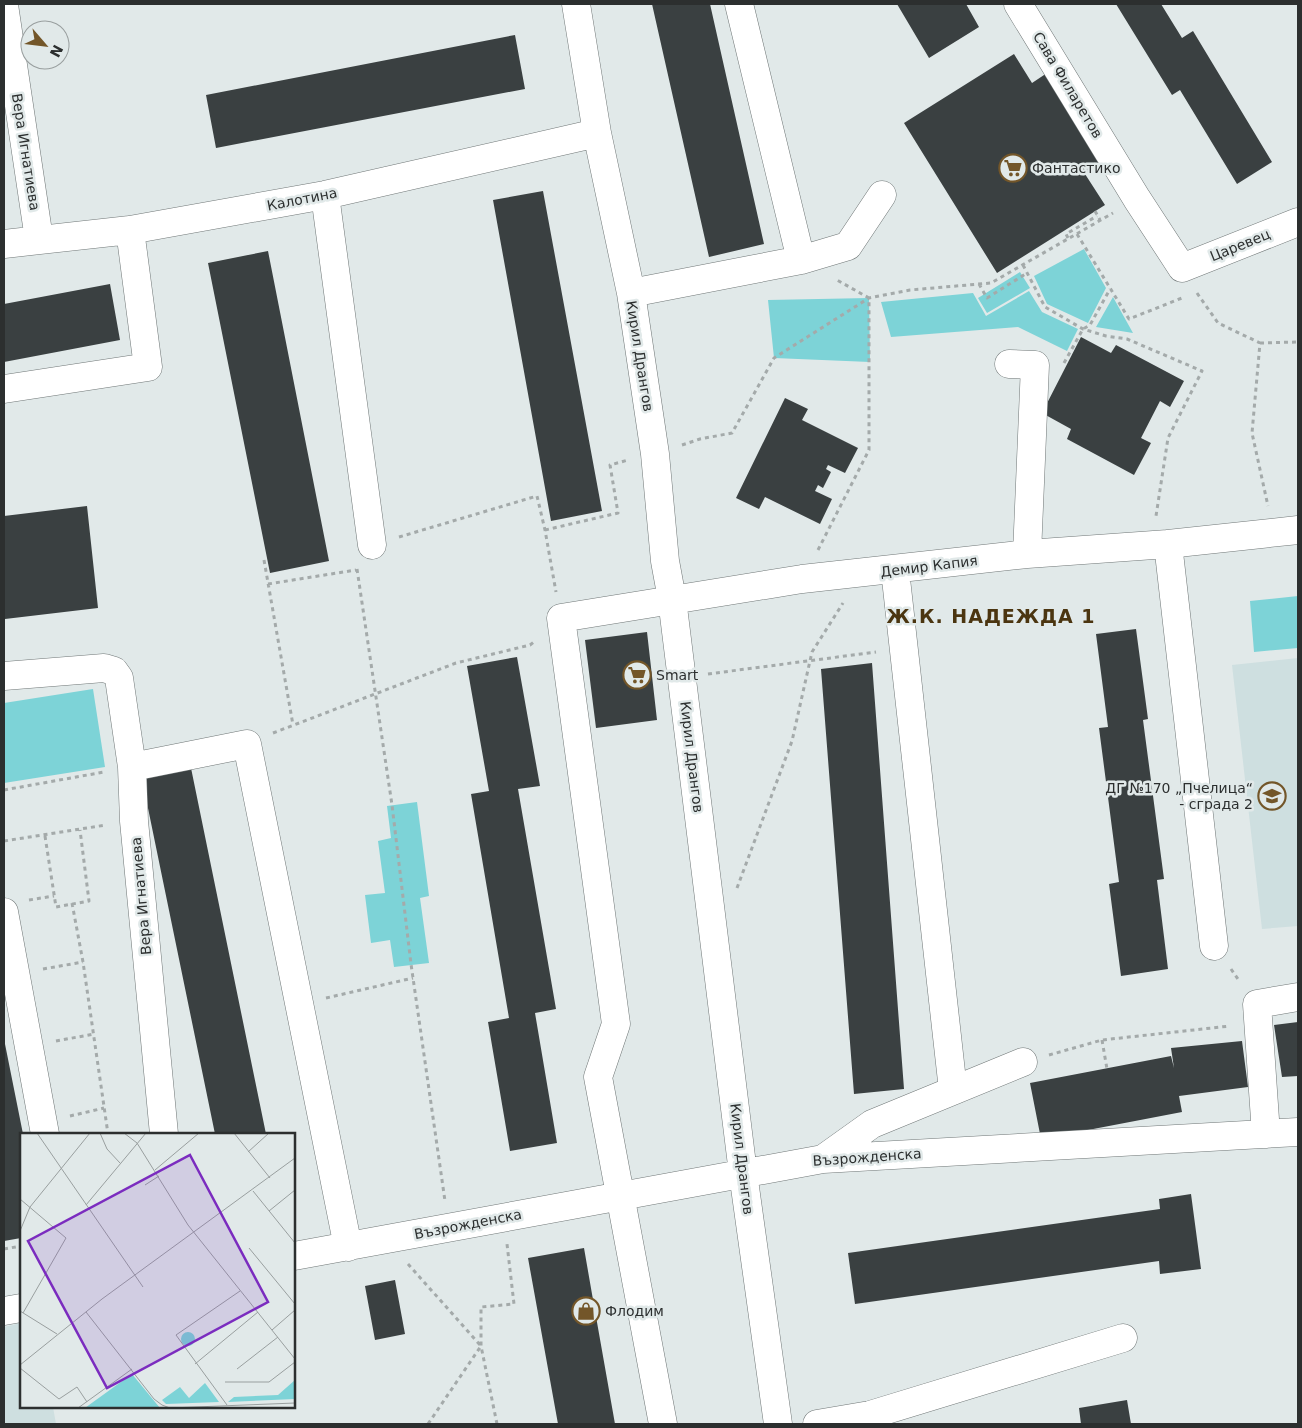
<svg xmlns="http://www.w3.org/2000/svg" width="1302" height="1428" font-family="'DejaVu Sans',sans-serif">
<style>
.built{fill:#cedfe0}
.green{fill:#7dd3d7}
.building{fill:#3a4041}
.lines{fill:none;stroke-linecap:round;stroke-linejoin:round}
.minor-casing{stroke:#707777;stroke-width:29}
.path{stroke:#a4aaaa;stroke-width:3;stroke-dasharray:4 4;stroke-linecap:butt}
.minor{stroke:#fff;stroke-width:28}
.labels{text-anchor:middle;dominant-baseline:central;stroke-width:5;stroke-linejoin:round;paint-order:stroke}
.street-label{font-size:14px;fill:#2c2f2f;stroke:#e1e9e9}
.poi-label{font-size:14px;fill:#2c2f2f;stroke:#e1e9e9;text-anchor:start}
.district-label{font-size:19px;font-weight:bold;letter-spacing:1px;fill:#4b3510;stroke:#e1e9e9}
.inset-road{fill:none;stroke:#999f9f;stroke-width:1}
.view{fill:#7b2cbf;fill-opacity:0.15;stroke:#7b2cbf;stroke-width:2.5}
.inset-edge{fill:none;stroke:#2c2f2f;stroke-width:2.5}
</style>
<rect width="100%" height="100%" fill="#e1e9e9"/>
<path class="built" d="M1298 658V926L1262 929 1232 665Z
M21 1323V1407H53L56 1424H4V1327Z"/>
<path class="green" d="M1084 249 1106 288 1088 323 1047 304 1034 276Z
M1020 272 1030 288 987 313 978 298Z
M1029 291 1042 312 1078 329 1067 351 1018 327 891 337 881 302 973 293 986 316Z
M1113 297 1133 333 1096 327Z
M869 298 870 362 774 358 768 300Z
M1298 596V648L1254 652 1250 601Z
M93 689 105 767 4 783V703Z
M417 802 429 896 420 898 429 963 394 967 390 940 371 943 365 895 385 893 378 841 391 838 387 806Z"/>
<path class="building" d="M652 4H710L764 244 709 257Z
M897 4H966L979 27 929 58Z
M1116 4H1161L1182 38 1193 31 1272 162 1237 184 1180 90 1172 95Z
M515 35 525 89 216 148 206 95Z
M1014 54 1032 83 1047 73 1103 162 1085 174 1105 205 997 273 904 123Z
M543 191 602 511 551 521 493 200Z
M268 251 329 561 270 573 208 263Z
M110 284 120 340 4 362V304Z
M1081 337 1111 353 1116 345 1184 381 1170 407 1160 401 1141 438 1151 443 1134 475 1067 439 1071 429 1042 413Z
M785 398 808 409 802 420 858 448 845 473 828 465 826 469 831 472 823 488 818 485 815 491 832 499 820 524 765 497 759 509 736 498Z
M87 506 98 608 5 619 4 516Z
M1136 629 1148 719 1143 720 1164 879 1157 880 1168 969 1121 976 1109 884 1119 882 1099 728 1108 727 1096 634Z
M647 632 657 720 596 728 585 640Z
M517 657 540 786 518 789 556 1009 535 1013 557 1143 510 1151 488 1022 509 1018 471 794 489 791 467 666Z
M872 663 904 1089 854 1094 821 669Z
M191 768 266 1134H215L142 779Z
M1298 1022V1076L1282 1077 1274 1025Z
M1242 1041 1248 1087 1179 1096 1182 1112 1041 1139 1030 1083 1171 1056 1174 1068 1171 1048Z
M5 1044 23 1134H21V1238L4 1241Z
M1191 1194 1201 1269 1160 1274 1159 1261 855 1304 848 1253 1160 1209 1159 1199Z
M584 1248 592 1294 615 1424H558L528 1258Z
M395 1280 405 1334 375 1340 365 1286Z
M1127 1400 1131 1424H1081L1079 1408Z"/>
<g class="lines">
<g class="minor-casing">
<path id="minor" d="M576 4 597 133 631 293 655 454 665 561 672 599 743 1173 778 1424
M739 4 801 260
M1018 4 1137 199 1182 268 1298 222
M4 5 39 239
M325 195 372 545
M4 244 130 230 325 195 597 133
M631 293 801 260 848 246 882 195
M1009 364 1035 365 1027 554
M4 389 148 367 130 230
M1168 544 1214 946
M895 570 953 1090
M4 676 104 668 114 671 119 678 132 767 134 821 164 1134
M132 767 247 744 348 1247
M4 912 45 1134
M1266 1134 1257 1004 1298 997
M823 1159 872 1124 1023 1062
M294 1256 823 1159 1298 1132
M4 1311 21 1308
M663 1424 598 1077 616 1024 561 618 802 579 1027 554 1168 544 1298 530
M817 1424 870 1415 1123 1338"/>
</g>
<path class="path" d="M1095 211 1100 220
M1077 234 1129 319 1182 298
M1068 238 1066 234 1097 216
M1023 265 1045 307 1083 329 1106 336 1127 339 1202 371 1168 438 1156 516
M979 284 987 298 1027 273
M1197 293 1218 323 1260 343 1252 433 1268 506
M1260 343 1298 342
M1064 363 1083 329 1090 325 1110 289
M682 445 700 439 732 433 774 358 869 298 910 290 991 283 1113 213
M545 530 618 513 610 465 628 460
M399 537 537 496 545 530 556 592
M818 550 869 450V298L837 280
M264 560 293 725
M357 569 392 805 411 964 445 1201
M268 584 356 570
M708 674 876 652
M273 733 456 663 530 645 535 641
M4 790 104 772
M45 836 56 907 89 901 80 830
M4 841 106 825
M737 888 792 741 812 652 843 603
M29 900 54 896
M72 903 83 962 108 1134
M43 969 83 962
M1231 969 1240 982
M326 998 413 978
M1102 1040 1107 1069
M56 1041 94 1034
M1049 1055 1102 1040 1230 1026
M70 1116 104 1108
M4 1249 21 1246
M408 1264 481 1346 428 1424
M497 1424 481 1346V1307L514 1304 507 1244"/>
<use href="#minor" class="minor"/>
</g>
<defs>
<g id="supermarket-ring" transform="scale(1.4375)"><circle r="9.5" fill="#e1e9e9" stroke="#735629" stroke-width="1.5"/><path d="M-6-5.5h2.5l.6 2H6L4.5 2H-2.5L-4.4-4H-6ZM-1.5 3.2a1.3 1.3 0 1 0 .1 0ZM3 3.2a1.3 1.3 0 1 0 .1 0Z" fill="#735629"/></g>
<g id="school-ring" transform="scale(1.4375)"><circle r="9.5" fill="#e1e9e9" stroke="#735629" stroke-width="1.5"/><path d="M0-5L7-2L0 1L-7-2ZM-4 1L0 2.5L4 1V4Q0 6-4 4Z" fill="#735629"/></g>
<g id="shop-ring" transform="scale(1.4375)"><circle r="9.5" fill="#e1e9e9" stroke="#735629" stroke-width="1.5"/><path d="M-5-2.5h2.3a2.7 3.5 0 0 1 5.4 0H5L5.5 6h-11ZM-1.5-2.5h3a1.5 2.3 0 0 0-3 0Z" fill="#735629"/></g>
</defs>
<g fill-rule="evenodd">
<use href="#supermarket-ring" x="1013" y="168"/>
<use href="#supermarket-ring" x="637" y="675"/>
<use href="#school-ring" x="1272" y="796"/>
<use href="#shop-ring" x="586" y="1311"/>
</g>
<g class="labels">
<g class="street-label">
<text transform="translate(1068 85) rotate(59)">Сава Филаретов</text>
<text transform="translate(26 152) rotate(81)">Вера Игнатиева</text>
<text transform="translate(302 199) rotate(-11)">Калотина</text>
<text transform="translate(1240 245) rotate(-22)">Царевец</text>
<text transform="translate(640 356) rotate(81)">Кирил Дрангов</text>
<text transform="translate(929 566) rotate(-7)">Демир Капия</text>
<text transform="translate(692 757) rotate(83)">Кирил Дрангов</text>
<text transform="translate(141 896) rotate(-95)">Вера Игнатиева</text>
<text transform="translate(867 1157) rotate(-4)">Възрожденска</text>
<text transform="translate(742 1159) rotate(83)">Кирил Дрангов</text>
<text transform="translate(468 1224) rotate(-11)">Възрожденска</text>
</g>
<g class="poi-label">
<text x="1032" y="168">Фантастико</text>
<text x="656" y="675">Smart</text>
<text x="1253" y="788" text-anchor="end">ДГ №170 „Пчелица“<tspan x="1253" dy="16">- сграда 2</tspan></text>
<text x="605" y="1311">Флодим</text>
</g>
<g class="district-label">
<text x="991" y="616">Ж.К. НАДЕЖДА 1</text>
</g>
</g>
<g transform="translate(20 1133)">
<rect width="275" height="275" fill="#e1e9e9"/>
<path d="M161 206a7 7 0 1 1 14 0a7 7 0 1 1-14 0ZM112 241 140 275H65L69 272ZM275 247V266L208 269 214 264 258 262ZM185 250 199 269 146 271 142 267 160 254 169 265Z" fill="#7dd3d7"/>
<path class="inset-road" d="M17 0 123 154M80 0 87 16 100 30M104 0 117 10 168 92 275 226M214 0 250 45M228 19 249 0M135 37 179 0M125 52 139 43M233 58 275 110M0 66 46 105 3 180M66 72 126 0M249 78 275 57M0 98 10 74 70 0M229 115 275 171M0 178 37 201M66 179 134 266 142 272 150 275 275 270M252 197 275 177M175 231 238 179M0 232 82 166 275 25M0 235 39 266 57 254 67 269M217 236 258 204M205 249H249L275 229M207 272 156 202 220 158M58 275 112 236"/>
<path class="view" d="M170 22 248 169 87 255 8 108Z"/>
<rect width="275" height="275" class="inset-edge"/>
</g>
<rect width="1302" height="1428" fill="none" stroke="#2c2f2f" stroke-width="10"/>
<g transform="translate(45 45) rotate(118)"><circle r="24" fill="#e1e9e9" stroke="#999f9f"/>
<path d="M0-4L9 19L0 12L-9 19Z" fill="#735629"/>
<text y="-8" font-size="14" font-weight="bold" text-anchor="middle" fill="#2c2f2f">N</text>
</g>
</svg>
